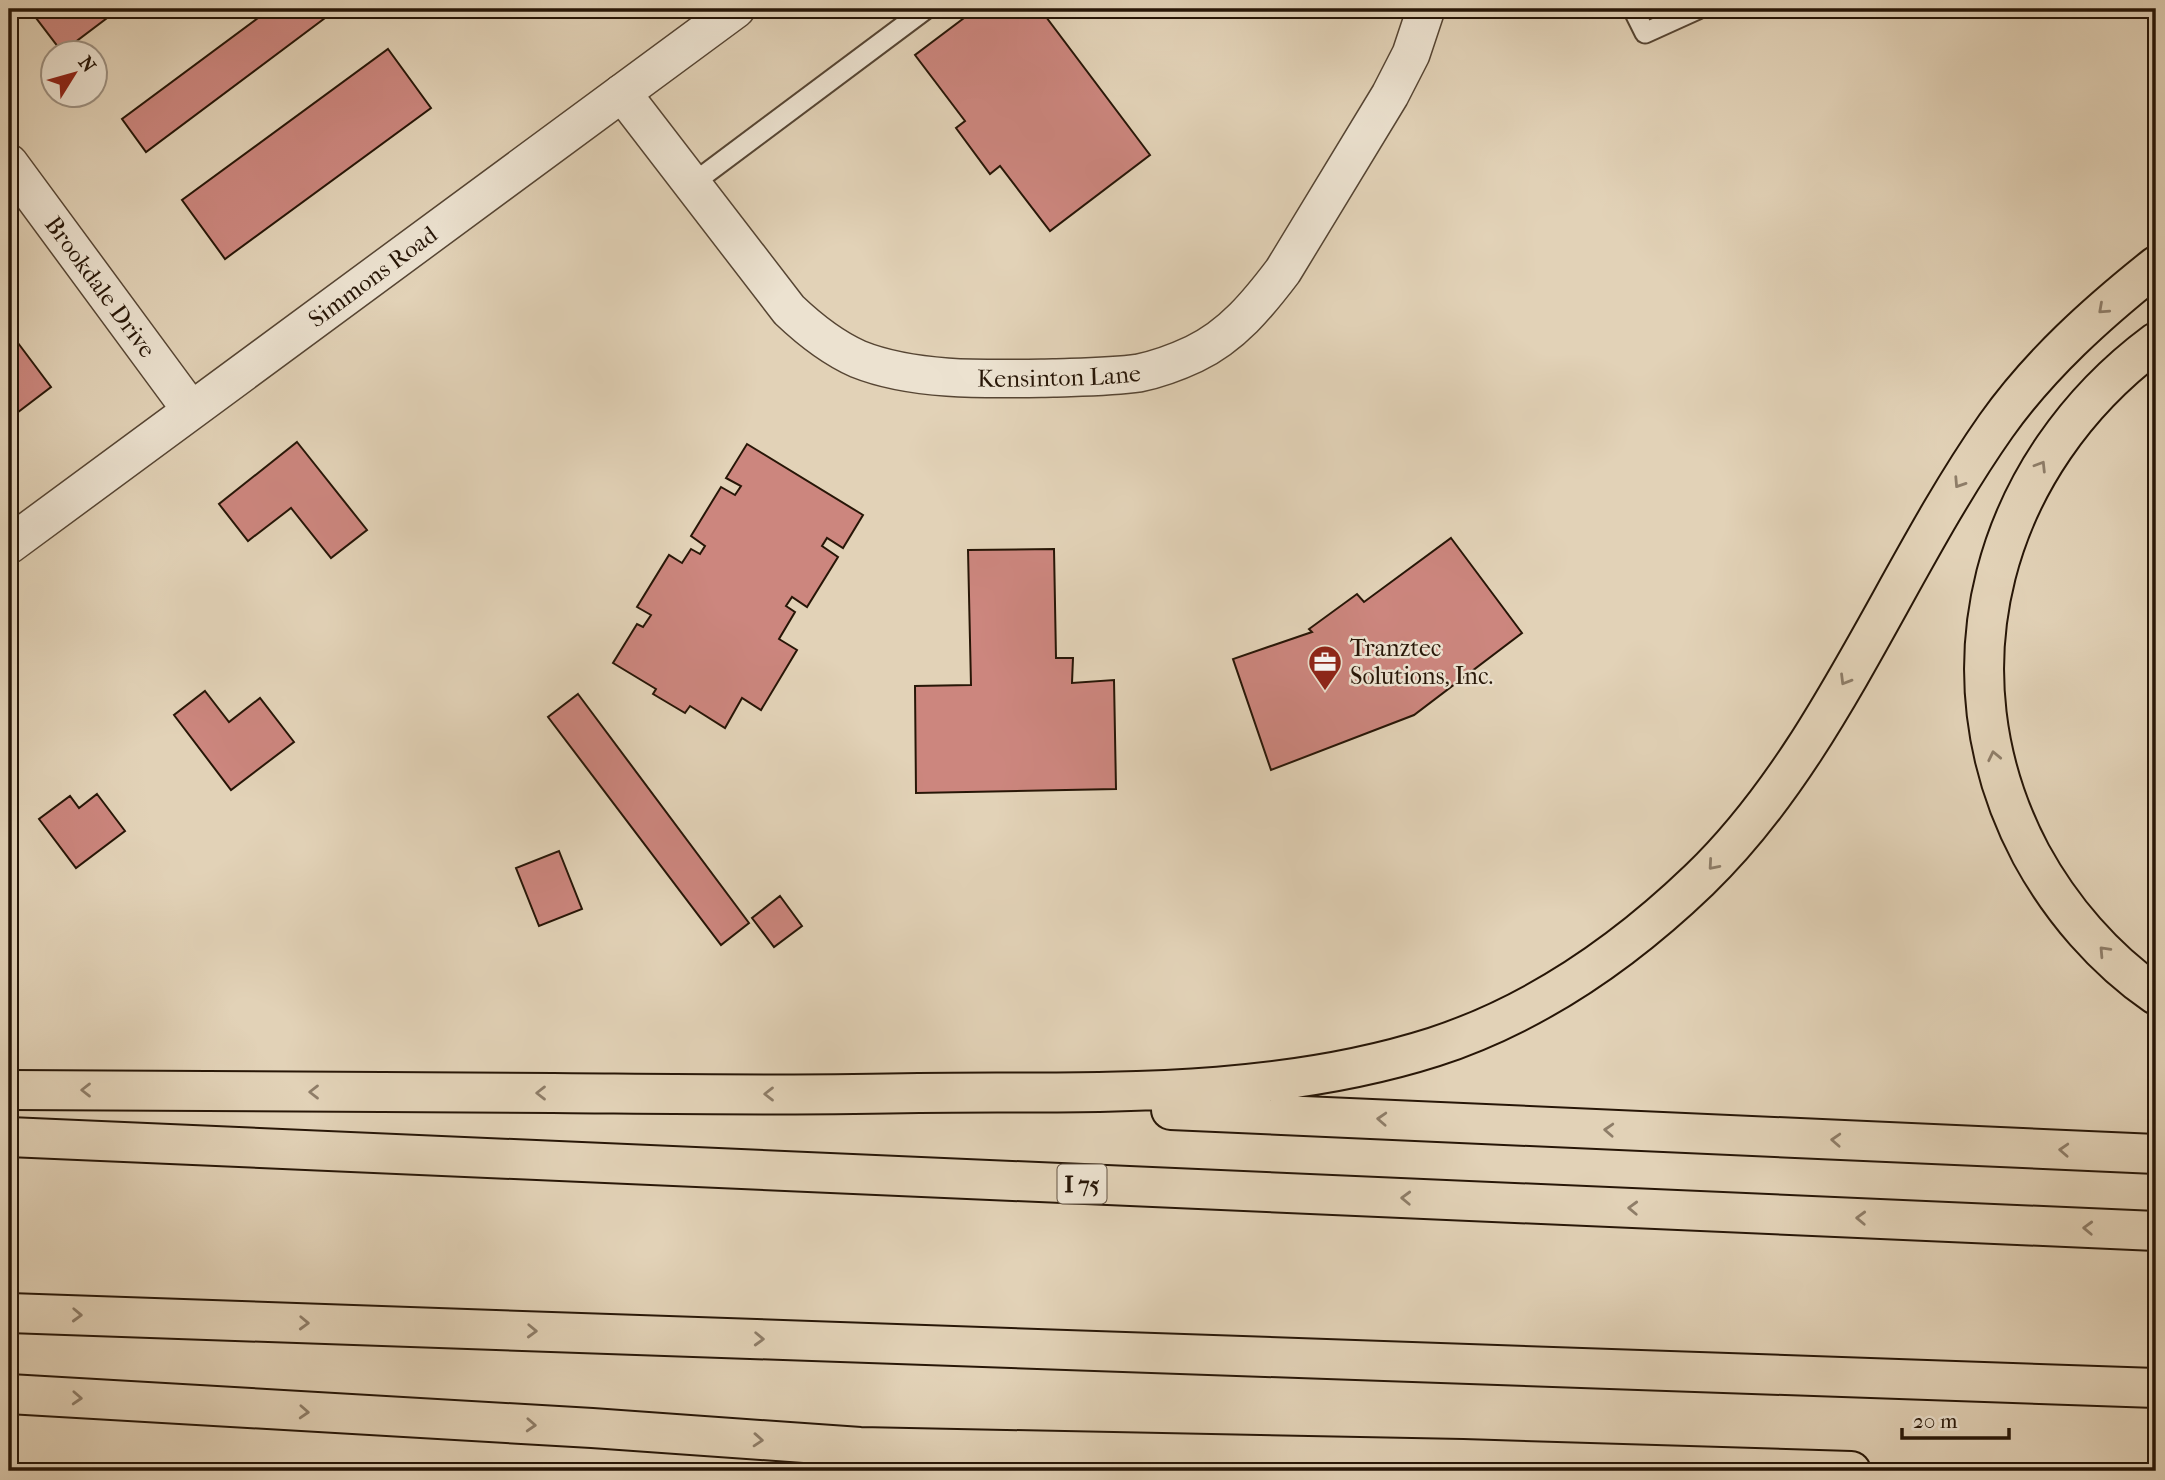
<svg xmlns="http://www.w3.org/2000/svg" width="2165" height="1480" font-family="'IM FELL French Canon',serif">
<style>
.building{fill:#cc867e;stroke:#271607;stroke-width:2}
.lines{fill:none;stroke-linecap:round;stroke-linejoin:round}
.lane-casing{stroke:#564533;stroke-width:23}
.street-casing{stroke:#564533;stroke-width:40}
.highway-casing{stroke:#271607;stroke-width:42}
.lane{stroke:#ece2d0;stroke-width:19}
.street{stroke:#ece2d0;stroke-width:37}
.highway{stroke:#e2d2b7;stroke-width:38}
.oneway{stroke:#8e7d68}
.labels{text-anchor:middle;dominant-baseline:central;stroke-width:5;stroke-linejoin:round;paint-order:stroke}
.shield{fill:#ece2d0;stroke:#625343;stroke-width:2}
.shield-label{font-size:23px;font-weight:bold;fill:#271607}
.street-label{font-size:24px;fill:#271607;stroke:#ece2d0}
.poi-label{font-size:24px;fill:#271607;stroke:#ece2d0;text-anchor:start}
</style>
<rect width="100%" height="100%" fill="#e2d2b7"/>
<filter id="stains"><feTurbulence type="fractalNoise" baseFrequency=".00286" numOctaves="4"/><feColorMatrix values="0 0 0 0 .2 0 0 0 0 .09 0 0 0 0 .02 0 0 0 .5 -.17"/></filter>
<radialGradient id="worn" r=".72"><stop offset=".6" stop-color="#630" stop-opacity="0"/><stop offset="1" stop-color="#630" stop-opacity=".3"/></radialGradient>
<path class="building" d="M32 9H119L62 52 30 10Z
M270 9H337L146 152 122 119Z
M976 9H1040L1150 155 1050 231 1000 166 990 174 956 128 965 121 915 55Z
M388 49 431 108 225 259 182 200Z
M9 331 51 387 9 419Z
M297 442 367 530 331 558 291 508 248 541 219 504Z
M747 444 863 515 843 548 827 538 822 546 838 557 807 607 792 597 786 606 795 612 779 639 797 650 761 710 742 698 725 728 690 706 685 713 653 694 656 689 613 663 637 624 643 627 651 615 637 607 669 555 682 563 691 549 700 554 705 546 691 536 721 487 735 495 741 486 726 478Z
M1451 538 1522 633 1414 715 1271 770 1233 659 1312 632 1309 629 1357 594 1364 602Z
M1054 549 1056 658H1073L1072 683 1114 680 1116 789 916 793 915 686 971 685 968 550Z
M205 691 229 722 260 698 294 742 231 790 174 715Z
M578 694 749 923 721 945 548 717Z
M97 794 125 831 76 868 39 819 70 796 79 808Z
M559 851 582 909 539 926 516 868Z
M780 896 802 926 774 947 752 918Z"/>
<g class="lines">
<g class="lane-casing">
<path id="lane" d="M1633 9 1645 33 1698 9
M692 184 926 9"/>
</g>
<g class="street-casing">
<g id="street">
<path id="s1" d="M622 93 789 310C810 330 831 347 858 359 915 382 992 379 1053 378 1082 377 1111 377 1139 373 1158 369 1177 362 1194 354 1232 336 1258 304 1283 271L1390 95 1411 54 1426 9"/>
<path id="s2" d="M9 163 191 410"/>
<path id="s3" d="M9 545 736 9"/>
</g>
</g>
<g class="highway-casing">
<path id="highway" d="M2156 342C1993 463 1934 671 2031 854 2061 909 2104 959 2156 995
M9 1090C190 1091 371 1092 553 1093 675 1094 797 1096 919 1093 1091 1091 1268 1100 1434 1047 1535 1014 1623 953 1699 880 1828 756 1894 571 1996 426 2040 364 2097 313 2156 266
M1171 1110 2156 1154
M9 1137 2156 1231
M9 1313 2156 1388
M9 1394 592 1428 860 1447 1463 1459 1851 1471"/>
</g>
<use href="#lane" class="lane"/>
<use href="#street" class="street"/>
<use href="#highway" class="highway"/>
</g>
<defs><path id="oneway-chevron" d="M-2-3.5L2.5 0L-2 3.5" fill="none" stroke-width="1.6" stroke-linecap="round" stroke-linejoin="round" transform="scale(1.75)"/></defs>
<g class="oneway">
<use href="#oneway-chevron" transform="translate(2103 309) rotate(138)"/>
<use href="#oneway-chevron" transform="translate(2041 466) rotate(-58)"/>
<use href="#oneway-chevron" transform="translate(1959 483) rotate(123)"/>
<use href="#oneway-chevron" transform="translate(1845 680) rotate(121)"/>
<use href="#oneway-chevron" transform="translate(1994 756) rotate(-102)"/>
<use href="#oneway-chevron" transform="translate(1713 865) rotate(131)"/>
<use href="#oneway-chevron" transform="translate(2104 951) rotate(-133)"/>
<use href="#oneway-chevron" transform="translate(86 1090) rotate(-180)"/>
<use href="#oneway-chevron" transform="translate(314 1092) rotate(-180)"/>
<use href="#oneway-chevron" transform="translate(541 1093) rotate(-180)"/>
<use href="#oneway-chevron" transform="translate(769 1094) rotate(-180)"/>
<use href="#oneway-chevron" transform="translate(1382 1119) rotate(-177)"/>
<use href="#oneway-chevron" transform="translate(1609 1130) rotate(-177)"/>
<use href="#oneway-chevron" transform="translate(1836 1140) rotate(-177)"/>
<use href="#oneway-chevron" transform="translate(2064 1150) rotate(-177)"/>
<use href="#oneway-chevron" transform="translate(1406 1198) rotate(-178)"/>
<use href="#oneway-chevron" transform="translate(1633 1208) rotate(-178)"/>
<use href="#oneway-chevron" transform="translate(1861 1218) rotate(-178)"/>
<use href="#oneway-chevron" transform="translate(2088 1228) rotate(-178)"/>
<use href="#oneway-chevron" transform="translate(77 1315) rotate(2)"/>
<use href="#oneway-chevron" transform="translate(304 1323) rotate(2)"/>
<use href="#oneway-chevron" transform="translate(532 1331) rotate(2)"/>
<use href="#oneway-chevron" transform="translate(759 1339) rotate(2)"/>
<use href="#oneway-chevron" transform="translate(77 1398) rotate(3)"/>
<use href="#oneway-chevron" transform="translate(304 1412) rotate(3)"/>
<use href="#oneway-chevron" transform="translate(531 1425) rotate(3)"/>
<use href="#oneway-chevron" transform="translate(758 1440) rotate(4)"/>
</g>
<defs>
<g id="office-pin" transform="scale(1.75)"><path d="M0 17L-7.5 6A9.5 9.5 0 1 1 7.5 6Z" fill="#8f2418" stroke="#ece2d0"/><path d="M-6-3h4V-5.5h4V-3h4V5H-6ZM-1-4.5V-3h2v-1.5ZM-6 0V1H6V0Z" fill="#fff"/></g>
</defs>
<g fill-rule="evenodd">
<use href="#office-pin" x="1325" y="662"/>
</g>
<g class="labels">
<rect class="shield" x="1057.5" y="1164.5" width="49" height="39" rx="5"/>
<g class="shield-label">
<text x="1082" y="1184">I 75</text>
</g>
<g class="street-label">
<text stroke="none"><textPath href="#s3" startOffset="452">Simmons Road</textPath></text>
<text stroke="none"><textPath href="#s2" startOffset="154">Brookdale Drive</textPath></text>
<text stroke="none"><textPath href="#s1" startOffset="562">Kensinton Lane</textPath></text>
</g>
<g class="poi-label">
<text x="1350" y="648">Tranztec<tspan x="1350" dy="28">Solutions, Inc.</tspan></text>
</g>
</g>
<rect width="2165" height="1480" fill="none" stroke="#e2d2b7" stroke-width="35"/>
<rect x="10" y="10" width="2144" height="1459" fill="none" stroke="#271607" stroke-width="3.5"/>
<rect x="18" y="18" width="2130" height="1445" fill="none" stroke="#271607" stroke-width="2"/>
<g transform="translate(74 74) rotate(53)"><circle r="33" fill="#ece2d0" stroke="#9d9080" stroke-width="2"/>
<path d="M0-5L12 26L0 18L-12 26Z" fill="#8f2418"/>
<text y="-10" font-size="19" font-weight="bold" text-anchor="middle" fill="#271607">N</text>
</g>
<path d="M1902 1428v10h107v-10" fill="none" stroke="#271607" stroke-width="3.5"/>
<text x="1913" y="1428" font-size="21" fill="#271607" stroke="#ece2d0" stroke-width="5" paint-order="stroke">20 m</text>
<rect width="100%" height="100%" filter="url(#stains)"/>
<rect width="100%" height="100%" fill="url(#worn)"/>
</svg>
